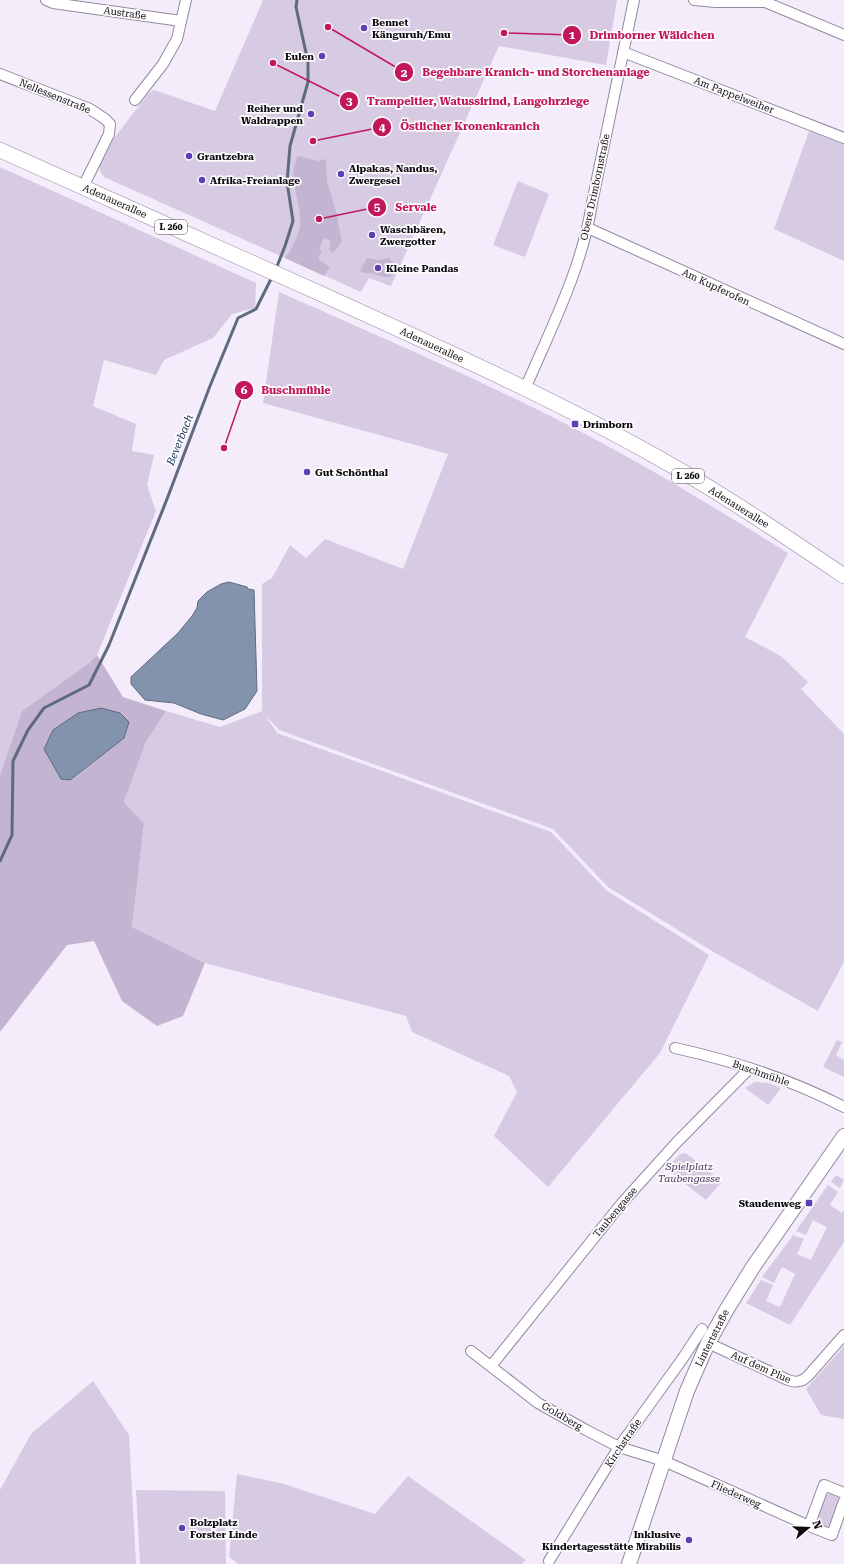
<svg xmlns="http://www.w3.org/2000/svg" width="844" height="1564" font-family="'Roboto Serif',serif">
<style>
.green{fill:#d7cae3}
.forest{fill:#c3b5d2}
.water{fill:#8393ad;stroke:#606a7e}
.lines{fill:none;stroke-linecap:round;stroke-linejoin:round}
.stream{stroke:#606a7e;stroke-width:3}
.street-casing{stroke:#93889f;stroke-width:12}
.secondary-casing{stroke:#93889f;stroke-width:16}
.primary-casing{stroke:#93889f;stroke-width:16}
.street{stroke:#fff;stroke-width:10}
.secondary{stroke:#fff;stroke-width:14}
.primary{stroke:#fff;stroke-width:15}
.poi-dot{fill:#5f3fb8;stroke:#fdfdfd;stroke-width:1.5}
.labels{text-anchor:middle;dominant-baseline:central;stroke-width:3.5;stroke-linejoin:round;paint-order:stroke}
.shield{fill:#fdfdfd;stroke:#565358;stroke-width:1}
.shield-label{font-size:9px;font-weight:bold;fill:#0e0a12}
.street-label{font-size:10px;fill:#0e0a12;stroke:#fdfdfd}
.poi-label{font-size:10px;font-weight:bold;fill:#0e0a12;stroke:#fdfdfd;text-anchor:start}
.park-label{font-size:10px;font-style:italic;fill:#463059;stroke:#fdfdfd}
.water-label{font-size:11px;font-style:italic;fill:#21395f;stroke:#fdfdfd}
.leader{fill:none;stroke:#c2185b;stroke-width:1.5}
.callout-dot{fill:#c2185b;stroke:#fdfdfd;stroke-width:1.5}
.mark-label{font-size:12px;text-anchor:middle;font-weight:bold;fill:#fff}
.callout-label{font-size:11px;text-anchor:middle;font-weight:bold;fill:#c2185b;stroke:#fdfdfd;stroke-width:3.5;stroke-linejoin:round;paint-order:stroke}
</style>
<rect width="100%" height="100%" fill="#f4ecfb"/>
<path class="green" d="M263 0H617L606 65 499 46 391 286 369 278 361 292 104 177 101 173 99 167 112 141 148 94 154 90 215 111Z
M809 131 844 144V261L774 229Z
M0 167 256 283 255 308 232 314 213 338 164 360 156 375 104 360 93 406 136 424 132 451 154 455 147 485 156 511 97 655 89 663 22 711 0 775Z
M518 181 549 194 525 257 493 245Z
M279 292C387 340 496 386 600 442 664 476 726 515 788 553L745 637 781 656 808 682 801 689 844 734V962L818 1011 712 951 608 887 553 829 279 730 265 715 277 733 551 832 606 890 709 955 660 1053 548 1187 494 1136 517 1092 509 1076 412 1032 406 1016 205 963 132 927 144 825 124 802 146 742 166 711 220 727 262 711V584L272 578 290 545 306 558 325 539 403 569 448 454 263 403Z
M837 1040 842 1042 836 1055 844 1060V1077L823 1067Z
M755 1082 768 1083 781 1088 768 1105 745 1088Z
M683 1153 687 1154 722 1182 706 1200 666 1169 679 1155Z
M836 1175 844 1180 840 1188 831 1182Z
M828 1185 838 1192 830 1205 842 1213 844 1209V1242L790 1325 746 1303 761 1280 773 1285 766 1301 780 1307 795 1274 782 1267 774 1283 762 1277 794 1234 795 1236 804 1239 797 1254 811 1260 827 1227 813 1220 806 1235 796 1231Z
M844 1346V1419L821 1415 806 1389Z
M93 1381 129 1435 136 1564H0V1490L31 1434Z
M237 1474 284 1484 375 1514 408 1476 526 1560 522 1564H238L229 1557Z
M136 1490 225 1491 226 1564H140Z
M832 1492 839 1495V1498L830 1525 825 1528 818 1525 815 1520 824 1496Z"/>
<path class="forest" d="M298 156 318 161 326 159 327 182 336 211 342 242 333 253 329 250 331 241 324 238 319 249 322 251 318 259 330 267 324 276 285 258C292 249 299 236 300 224 302 203 286 176 298 156Z
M367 258 378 260 389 258C392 262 396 267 394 272 390 282 377 274 370 273 366 273 364 273 360 271Z
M97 655 123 697 166 711 146 742 124 802 144 824 132 927 205 963 183 1016 157 1026 122 1001 94 941 67 945 0 1032V775L22 711 89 663Z"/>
<path class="water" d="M229 582 247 587 248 589 254 590 257 691 245 709 223 720 201 714 174 703 145 700 131 684V677L178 633 192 616 197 608 198 601 207 592 221 584Z
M101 708 120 713 129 722 124 738 70 780 61 779 44 749 53 730 78 713Z"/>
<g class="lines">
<path class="stream" d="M276 269 285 246 293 221 287 182 290 146 308 82V62L296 7 297 0
M0 861 12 835 13 761 28 730 44 708 89 685 109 645 167 499 210 386 238 318 256 309 272 277"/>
<g class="street-casing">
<path id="street" d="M46 0 53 3 181 21
M694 0 716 2H765L844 35
M623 52 844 138
M0 74 90 109 105 119 110 124 109 134 83 187
M135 100 163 64 177 39 186 0
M588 228 844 344
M525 389C551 328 582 269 592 203L634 0
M675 1048C734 1061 790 1079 844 1107
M708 1343 788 1380C796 1383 802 1382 808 1376L844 1335
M471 1351 538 1403 586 1430 619 1447 664 1461 809 1526 832 1535 844 1501
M491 1366 622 1203 677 1142 750 1068
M809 1526 824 1485 844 1493
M549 1561 619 1447 683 1358 702 1329"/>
</g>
<g class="secondary-casing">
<path id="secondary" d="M629 1564 687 1391 708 1343 727 1309 753 1267 844 1136"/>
</g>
<g class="primary-casing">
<path id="primary" d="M0 150C106 197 211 245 317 292 431 344 546 395 655 456 720 492 782 534 844 576"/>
</g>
<use href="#street" class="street"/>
<use href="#secondary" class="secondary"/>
<use href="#primary" class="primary"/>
</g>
<g class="poi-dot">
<circle cx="364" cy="28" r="4"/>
<circle cx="322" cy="56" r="4"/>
<circle cx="311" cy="114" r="4"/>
<circle cx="189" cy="156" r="4"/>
<circle cx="341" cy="174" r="4"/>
<circle cx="202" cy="180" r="4"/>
<circle cx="372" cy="235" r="4"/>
<circle cx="378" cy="268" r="4"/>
<rect x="571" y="420" width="8" height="8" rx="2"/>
<circle cx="307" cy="472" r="4"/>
<rect x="805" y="1199" width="8" height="8" rx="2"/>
<circle cx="182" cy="1528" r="4"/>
<circle cx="689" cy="1540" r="4"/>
</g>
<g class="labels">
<g class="shield">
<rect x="155" y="220" width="32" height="14" rx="3"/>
<rect x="672" y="469" width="32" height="14" rx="3"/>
</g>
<g class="shield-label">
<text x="171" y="227">L 260</text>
<text x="688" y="476">L 260</text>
</g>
<g class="street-label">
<text transform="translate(125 13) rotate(8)">Austraße</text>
<text transform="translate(734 95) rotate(21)">Am Pappelweiher</text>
<text transform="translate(55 96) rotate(22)">Nellessenstraße</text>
<text transform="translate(595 187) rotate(-78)">Obere Drimbornstraße</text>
<text transform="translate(115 201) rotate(24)">Adenauerallee</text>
<text transform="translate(716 287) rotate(25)">Am Kupferofen</text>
<text transform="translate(432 345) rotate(25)">Adenauerallee</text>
<text transform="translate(739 507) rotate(32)">Adenauerallee</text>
<text transform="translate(761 1073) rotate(19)">Buschmühle</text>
<text transform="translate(615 1212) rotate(-50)">Taubengasse</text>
<text transform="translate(712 1338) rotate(-63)">Lintertstraße</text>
<text transform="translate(761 1367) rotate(24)">Auf dem Plue</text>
<text transform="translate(562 1416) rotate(30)">Goldberg</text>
<text transform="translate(623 1443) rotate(-56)">Kirchstraße</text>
<text transform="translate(736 1494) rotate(24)">Fliederweg</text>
</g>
<g class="poi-label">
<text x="372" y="22">Bennet<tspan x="372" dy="12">Känguruh/Emu</tspan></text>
<text x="314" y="56" text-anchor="end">Eulen</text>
<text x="303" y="108" text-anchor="end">Reiher und<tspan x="303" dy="12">Waldrappen</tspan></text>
<text x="197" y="156">Grantzebra</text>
<text x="349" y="168">Alpakas, Nandus,<tspan x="349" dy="12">Zwergesel</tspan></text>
<text x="210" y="180">Afrika-Freianlage</text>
<text x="380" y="229">Waschbären,<tspan x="380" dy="12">Zwergotter</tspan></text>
<text x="386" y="268">Kleine Pandas</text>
<text x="583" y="424">Drimborn</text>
<text x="315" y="472">Gut Schönthal</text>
<text x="801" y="1203" text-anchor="end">Staudenweg</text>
<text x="190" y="1522">Bolzplatz<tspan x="190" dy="12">Forster Linde</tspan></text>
<text x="681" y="1534" text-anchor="end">Inklusive<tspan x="681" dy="12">Kindertagesstätte Mirabilis</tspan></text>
</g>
<g class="park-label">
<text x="689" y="1166">Spielplatz<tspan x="689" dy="12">Taubengasse</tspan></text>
</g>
<g class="water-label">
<text transform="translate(180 440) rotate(-68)">Beverbach</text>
</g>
</g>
<path class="leader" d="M504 33L572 35M328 27L404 72M273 63L349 101M313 141L382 127M319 219L377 207M224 448L244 390"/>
<g class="callout-dot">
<circle cx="504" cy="33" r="4"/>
<circle cx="328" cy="27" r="4"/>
<circle cx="273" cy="63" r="4"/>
<circle cx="313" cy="141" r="4"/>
<circle cx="319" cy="219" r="4"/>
<circle cx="224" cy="448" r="4"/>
<circle cx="572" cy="35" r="10"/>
<circle cx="404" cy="72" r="10"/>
<circle cx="349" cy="101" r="10"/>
<circle cx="382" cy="127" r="10"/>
<circle cx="377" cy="207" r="10"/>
<circle cx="244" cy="390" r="10"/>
</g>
<g class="mark-label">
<text x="572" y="39">1</text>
<text x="404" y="77">2</text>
<text x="349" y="105">3</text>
<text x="382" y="131">4</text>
<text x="377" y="211">5</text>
<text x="244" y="394">6</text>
</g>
<g class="callout-label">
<text x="652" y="39">Drimborner Wäldchen</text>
<text x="536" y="76">Begehbare Kranich- und Storchenanlage</text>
<text x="478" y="105">Trampeltier, Watussirind, Langohrziege</text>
<text x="470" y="130">Östlicher Kronenkranich</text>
<text x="416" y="211">Servale</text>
<text x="296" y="394">Buschmühle</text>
</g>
<g transform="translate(808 1528) rotate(71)" stroke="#fdfdfd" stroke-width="3" paint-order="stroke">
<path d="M0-3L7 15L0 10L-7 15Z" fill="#0e0a12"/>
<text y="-6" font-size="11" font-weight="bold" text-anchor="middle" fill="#0e0a12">N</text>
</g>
</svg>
